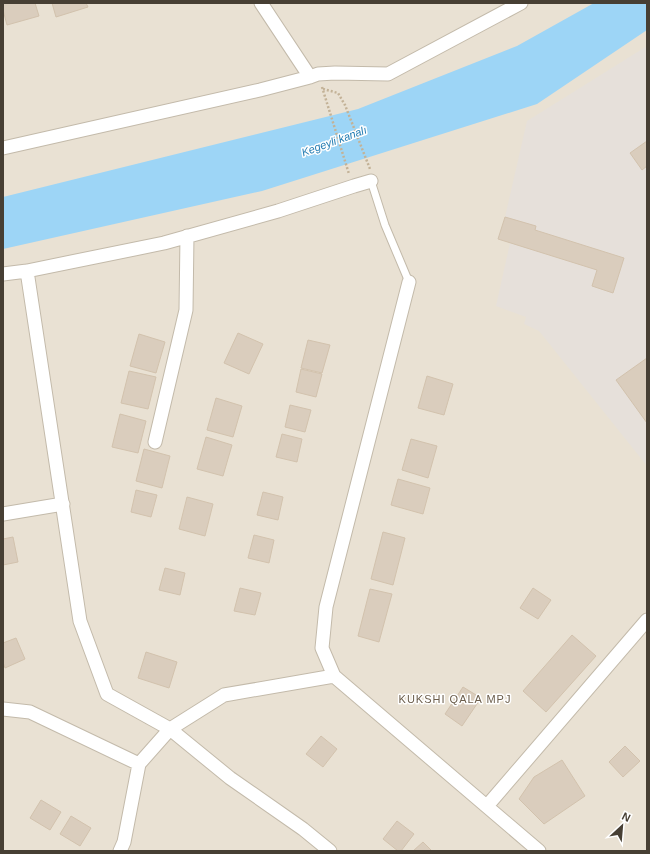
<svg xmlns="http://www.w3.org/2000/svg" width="650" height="854" font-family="Helvetica,sans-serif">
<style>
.residential{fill:#e9e1d3}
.industrial{fill:#e6e0da}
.water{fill:#9dd5f6}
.building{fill:#dacdbd;stroke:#d2c2ad}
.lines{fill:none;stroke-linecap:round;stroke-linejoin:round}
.service-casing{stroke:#c3baaa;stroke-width:9}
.minor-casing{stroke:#c3baaa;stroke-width:15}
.path{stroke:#c3b297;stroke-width:2.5;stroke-dasharray:2 2;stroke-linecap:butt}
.service{stroke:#fff;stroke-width:7}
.minor{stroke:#fff;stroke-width:13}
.labels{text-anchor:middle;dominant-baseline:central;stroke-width:3;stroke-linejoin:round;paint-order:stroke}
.water-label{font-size:11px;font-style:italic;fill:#247db3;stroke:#fff}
.neighbourhood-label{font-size:11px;letter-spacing:1px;fill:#6b5d4b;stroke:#fff}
</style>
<rect width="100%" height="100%" fill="#f4efe6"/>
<path class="residential" d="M3 3H647V851H3Z"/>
<path class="industrial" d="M647 46V466L539 331 524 324 526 317 496 306 510 243 498 239 505 217 527 121Z"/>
<path class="water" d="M594 3H647V30L537 104 262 191 3 249V197L358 109 517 46Z"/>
<path class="building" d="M3 3H35L39 16 7 25 3 10Z
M52 3H86L88 7 56 17Z
M647 141V166L642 170 630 153Z
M505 217 536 226 535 230 624 258 613 293 592 286 597 270 498 239Z
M238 333 263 344 249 374 224 363Z
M139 334 165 342 156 373 130 366Z
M308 340 330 345 322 373 301 368Z
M647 358V423L616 380Z
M301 369 322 374 316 397 296 392Z
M129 371 156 377 148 409 121 403Z
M427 376 453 384 444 415 418 408Z
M216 398 242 406 233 437 207 430Z
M290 405 311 410 305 432 285 427Z
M120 414 146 421 138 453 112 447Z
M282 434 302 439 297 462 276 457Z
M206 437 232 445 223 476 197 469Z
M411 439 437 446 428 478 402 470Z
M144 449 170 456 162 488 136 481Z
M398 479 430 488 423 514 391 505Z
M136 490 157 495 151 517 131 512Z
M263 492 283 497 278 520 257 515Z
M187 497 213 504 205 536 179 529Z
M383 532 405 538 393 585 371 579Z
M254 535 274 540 269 563 248 558Z
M13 537 18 562 3 565V539Z
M165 568 185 573 180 595 159 590Z
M240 588 261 593 255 615 234 611Z
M533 588 551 600 538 619 520 608Z
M370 589 392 594 379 642 358 636Z
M572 635 596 656 546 712 523 691Z
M16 638 25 659 5 668 3 662V643Z
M146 652 177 662 169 688 138 678Z
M463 687 481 698 462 726 445 714Z
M321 736 337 749 323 767 306 754Z
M625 746 640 761 623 777 609 762Z
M562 760 585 796 544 824 519 799 534 777Z
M41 800 61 812 50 830 30 818Z
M71 816 91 828 80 846 60 834Z
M397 821 414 834 401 851H398L383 839Z
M423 842 432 851H413Z"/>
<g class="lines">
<g class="service-casing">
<path id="service" d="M371 181 385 225 409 282"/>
</g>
<g class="minor-casing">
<path id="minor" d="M261 3 310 77
M3 148 260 90 310 77 318 74 335 73 388 74 521 3
M27 271 80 621 107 694 170 729 230 778 303 829 330 851
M3 274 27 271 164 243 278 211 354 186 371 181
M409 282 326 607 322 648 334 676 539 851
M155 442 186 310 187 236
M3 514 63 504
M3 709 30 712 139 764
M139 764 170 729 224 695 334 676
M487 806 647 620
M120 851 124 842 139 764"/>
</g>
<path class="path" d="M322 87 349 174
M323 89 338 93 345 105 370 169"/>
<use href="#service" class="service"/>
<use href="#minor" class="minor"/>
</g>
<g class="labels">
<g class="water-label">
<text transform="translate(334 141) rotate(-20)">Kegeyli kanalı</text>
</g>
<g class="neighbourhood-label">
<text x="455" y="699">KUKSHI QALA MPJ</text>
</g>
</g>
<rect width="650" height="854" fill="none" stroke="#473f34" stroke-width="8"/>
<g transform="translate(622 826) rotate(26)" stroke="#ffffff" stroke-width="3" paint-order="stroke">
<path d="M0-3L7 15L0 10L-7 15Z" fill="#473f34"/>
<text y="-6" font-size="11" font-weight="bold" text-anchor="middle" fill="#473f34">N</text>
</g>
</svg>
